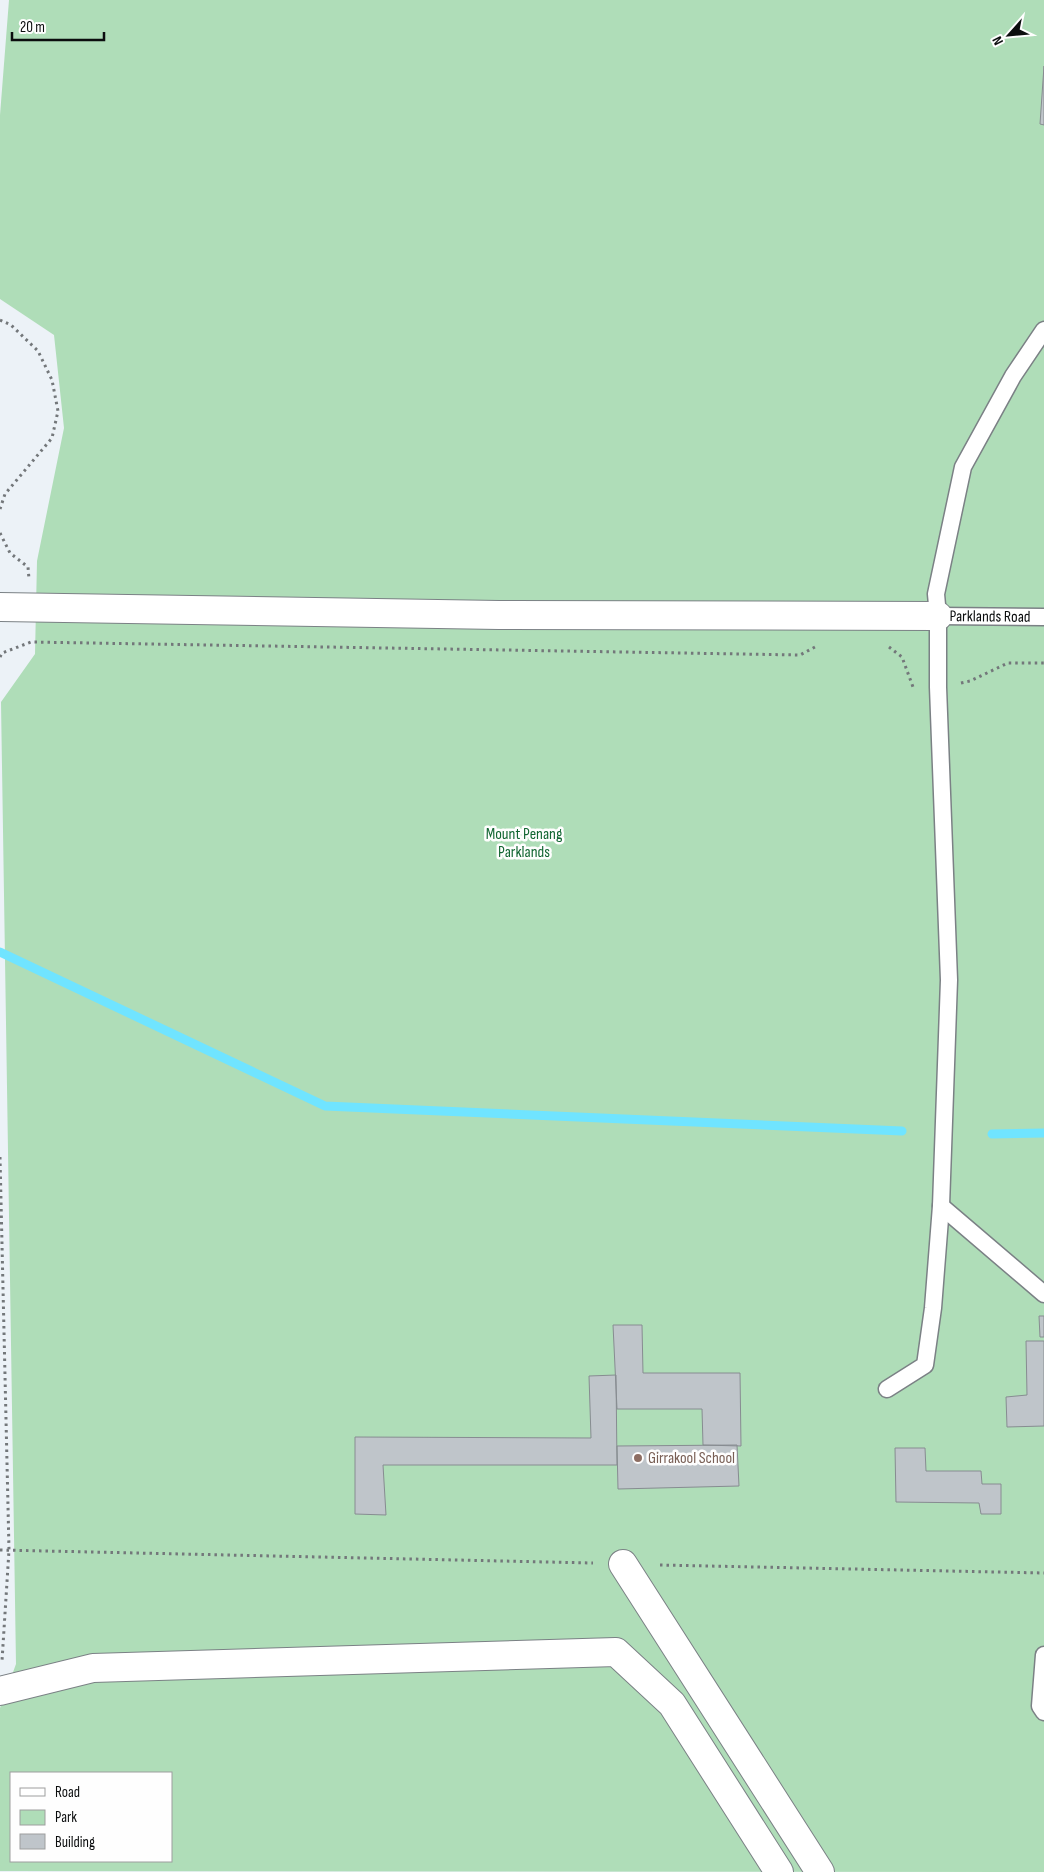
<svg xmlns="http://www.w3.org/2000/svg" width="1044" height="1872" font-family="'Sofia Sans Condensed',sans-serif">
<style>
.green{fill:#afddb8;fill-rule:evenodd}
.lines{fill:none;stroke-linecap:round;stroke-linejoin:round}
.stream{stroke:#70e4ff;stroke-width:9}
.building{fill:#bfc5ca;stroke:#878c91}
.lane-casing{stroke:#7b8185;stroke-width:19}
.street-casing{stroke:#7b8185;stroke-width:30}
.path{stroke:#73777a;stroke-width:3;stroke-dasharray:2.5 4;stroke-linecap:butt}
.lane{stroke:#fff;stroke-width:16}
.street{stroke:#fff;stroke-width:28}
.education-dot{fill:#8d6e63;stroke:#fefefe;stroke-width:2}
.labels{text-anchor:middle;dominant-baseline:central;stroke-width:5;stroke-linejoin:round;paint-order:stroke}
.street-label{font-size:16px;fill:#0b0d0e;stroke:#fefefe}
.park-label{font-size:16px;fill:#126632;stroke:#fefefe}
.education-label{font-size:16px;fill:#785e54;stroke:#fefefe;text-anchor:start}
</style>
<rect width="100%" height="100%" fill="#ecf2f7"/>
<path class="green" d="M9 0H1044V1872L0 1871V1708L16 1664 1 702 35 654 37 561 64 428 54 335 0 299V115ZM11 1773H171V1861H11Z"/>
<g class="lines">
<path class="stream" d="M0 952 325 1106 902 1131
M992 1134 1044 1133"/>
</g>
<path class="building" d="M1044 66V125L1040 124Z
M1039 1316H1044V1337H1040Z
M613 1325H642L643 1373H740L741 1446 703 1445 702 1409H617Z
M1026 1341H1044V1426L1007 1427 1006 1397 1027 1395Z
M616 1375 617 1465H383L386 1515 355 1514V1437L591 1438 589 1376Z
M737 1445 739 1486 618 1489 617 1446Z
M895 1448H925L926 1471H981L982 1484H1001V1514H981L979 1503 896 1502Z"/>
<g class="lines">
<g class="lane-casing">
<g id="lane">
<path id="s1" d="M938 616 1044 617"/>
<path d="M941 1206 1044 1294"/>
<path d="M887 1389 925 1365 933 1308 941 1206 949 980 938 687V616L936 594 963 467 1013 376 1044 330"/>
<path d="M1044 1655 1040 1706 1044 1712"/>
</g>
</g>
<g class="street-casing">
<path id="street" d="M0 607 499 615 938 616
M623 1564 820 1872
M0 1691 93 1668 616 1652 672 1704 779 1872"/>
</g>
<path class="path" d="M0 320 11 325 38 351 52 380 58 411 52 438 5 494 0 509
M0 533 10 553 28 567 29 579
M889 647 902 657 913 687
M0 657 2 653 31 642 800 655 815 647
M961 683 970 681 1008 663H1044
M0 1157 9 1550 2 1661
M0 1550 593 1563
M660 1565 1044 1573"/>
<use href="#lane" class="lane"/>
<use href="#street" class="street"/>
</g>
<circle class="education-dot" cx="638" cy="1458" r="5"/>
<g class="labels">
<g class="street-label">
<text stroke="none"><textPath href="#s1" startOffset="52">Parklands Road</textPath></text>
</g>
<g class="park-label">
<text x="524" y="834">Mount Penang<tspan x="524" dy="18">Parklands</tspan></text>
</g>
<g class="education-label">
<text x="648" y="1458">Girrakool School</text>
</g>
</g>
<rect x="10" y="1772" width="162" height="90" fill="#fefefe" stroke="#9d9e9e"/>
<rect x="20" y="1788" width="25" height="8" fill="#ffffff" stroke="#9d9e9e"/>
<text x="55" y="1797" font-size="15" fill="#0b0d0e">Road</text>
<rect x="20" y="1810" width="25" height="15" fill="#afddb8" stroke="#9d9e9e"/>
<text x="55" y="1822" font-size="15" fill="#0b0d0e">Park</text>
<rect x="20" y="1834" width="25" height="15" fill="#bfc5ca" stroke="#9d9e9e"/>
<text x="55" y="1847" font-size="15" fill="#0b0d0e">Building</text>
<g transform="translate(1009 35) rotate(243)" stroke="#fefefe" stroke-width="4" paint-order="stroke">
<path d="M0-4L9 19L0 12L-9 19Z" fill="#0b0d0e"/>
<text y="-8" font-size="14" font-weight="bold" text-anchor="middle" fill="#0b0d0e">N</text>
</g>
<path d="M12 32v8h92v-8" fill="none" stroke="#0b0d0e" stroke-width="2.5"/>
<text x="20" y="32" font-size="15" fill="#0b0d0e" stroke="#fefefe" stroke-width="4" paint-order="stroke">20 m</text>
</svg>
